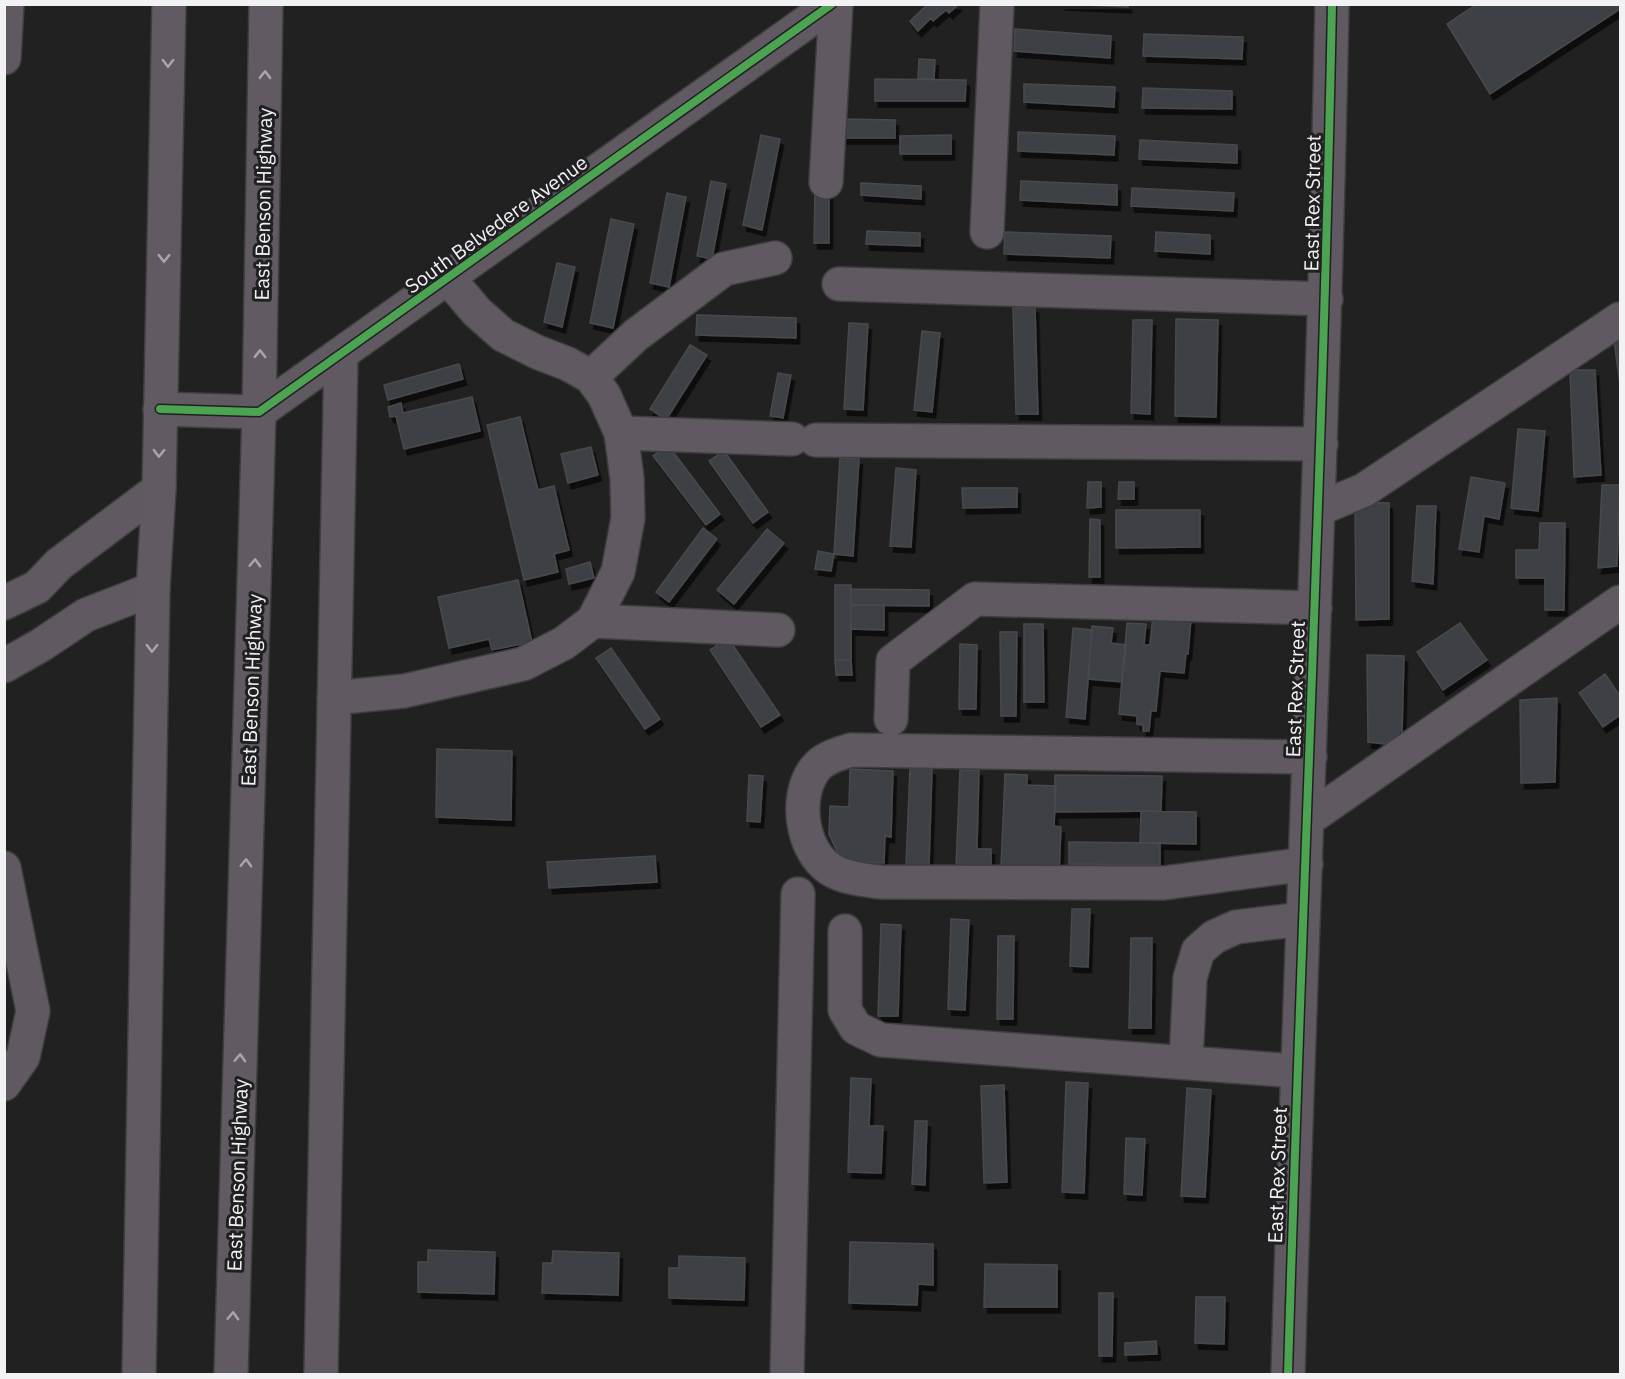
<svg xmlns="http://www.w3.org/2000/svg" width="1625" height="1379" font-family="'IBM Plex Sans',sans-serif">
<style>
.building{fill:#3e4145;stroke:#49494b;stroke-width:1.5;filter:url(#shadow)}
.lines{fill:none;stroke-linecap:round;stroke-linejoin:round}
.minor-casing{stroke:#3e3e3f;stroke-width:36}
.major-casing{stroke:#3e3e3f;stroke-width:36}
.minor{stroke:#615961;stroke-width:33}
.major{stroke:#625a62;stroke-width:33}
.cycleway-casing{stroke:#202023;stroke-width:11}
.cycleway{stroke:#4ca352;stroke-width:8}
.oneway{stroke:#aaa6ab}
.labels{text-anchor:middle;dominant-baseline:central;stroke-width:6;stroke-linejoin:round;paint-order:stroke}
.street-label{font-size:20px;fill:#f2f1f4;stroke:#202023}
</style>
<defs>
<filter id="shadow"><feDropShadow dx="3.5" dy="6" stdDeviation="0" flood-color="#0009"/></filter>
</defs>
<rect width="100%" height="100%" fill="#212122"/>
<path class="building" d="M928 4H958V5L949 13 946 10 933 21 931 18 918 31 910 21Z
M1061 4H1128V7Z
M1477 4H1620V9L1490 94 1447 24Z
M1015 29 1111 36 1110 58 1014 51Z
M1144 34 1243 37 1242 59 1143 56Z
M919 59 935 60 934 79H918Z
M875 79 966 80 965 101H875Z
M1024 84 1115 87 1114 107 1024 102Z
M1143 88 1232 91V109L1142 108Z
M842 119 895 120V138H841Z
M1018 132 1115 136 1114 155 1018 151Z
M761 135 780 139 762 230 743 225Z
M951 135V154H900V136Z
M1140 140 1237 145V163L1139 159Z
M711 181 726 184 712 259 697 256Z
M1021 181 1117 185V205L1020 200Z
M861 183 921 186V199L861 195Z
M815 186 829 187V243H814Z
M1132 188 1234 193 1233 211 1131 206Z
M667 193 686 197 669 287 650 283Z
M611 219 634 224 613 328 590 323Z
M867 231 920 233V246L866 244Z
M1005 232 1111 236 1110 258 1004 254Z
M1156 232 1210 235V254L1155 251Z
M557 263 575 267 562 327 544 322Z
M1035 307 1038 414H1016L1013 308Z
M697 315 796 318V338L696 335Z
M1176 319 1218 320 1216 417 1175 416Z
M1133 320H1152L1150 414 1131 413Z
M849 323 868 324 863 410 844 409Z
M922 331 940 333 932 412 914 410Z
M1614 341 1620 342V384Z
M690 345 707 355 666 420 650 409Z
M459 364 463 379 388 400 384 385Z
M1570 370H1595L1601 475 1574 477Z
M778 373 791 375 783 418 770 416Z
M472 397 480 431 404 449 396 416 390 417 388 407 401 403 403 413Z
M520 417 538 490 554 486 569 550 554 554 558 572 524 580 487 425Z
M1518 429 1545 431 1538 511 1511 508Z
M668 445 720 514 706 525 653 456Z
M591 447 598 475 568 483 561 454Z
M724 451 768 512 753 523 709 461Z
M840 458 859 459 853 556 834 554Z
M896 468 916 470 911 547 890 546Z
M1471 477 1505 483 1499 519 1484 516 1479 552 1459 549Z
M1088 482H1101V507L1087 508Z
M1119 482H1134V499H1118Z
M1602 485H1620L1617 566 1598 568Z
M962 488H1017V507L963 508Z
M1355 502 1389 503V619L1356 620Z
M1417 506H1436L1433 584 1412 581Z
M1116 510H1200V547L1116 548Z
M1090 519 1100 520V577H1089Z
M1540 523H1565L1564 610H1545V578H1516V550H1539Z
M703 528 717 539 669 602 656 592Z
M767 529 784 543 734 604 717 590Z
M818 551 834 554 831 571 815 569Z
M590 562 594 578 569 584 566 569Z
M518 580 532 642 492 650 489 639 449 648 438 597Z
M835 585H851V660H835Z
M851 589 929 590V606L851 605Z
M851 605H884V630L851 629Z
M1153 615 1191 619 1188 654H1186L1184 673 1160 671 1156 711H1151L1149 731H1143V725L1137 724V716L1119 714 1127 623 1146 624 1144 645H1150Z
M1460 623 1487 660 1443 690 1417 652Z
M1024 624H1043L1044 702H1024Z
M1092 626 1113 628 1111 643 1126 645 1122 682 1088 679Z
M1073 628 1092 630 1085 719 1066 717Z
M1000 632H1017L1016 716H1001Z
M728 638 780 715 761 727 710 650Z
M960 644 977 645 976 709H959Z
M611 648 660 719 645 729 596 658Z
M1367 655 1404 656 1402 734 1385 744 1368 742Z
M835 660H851L852 675H836Z
M1605 674 1620 696V715L1603 727 1579 693Z
M1557 698 1555 782 1521 783 1520 700Z
M437 749 512 751 511 820 436 817Z
M910 768 932 769 929 866 906 865Z
M850 769 893 771 891 837 885 836 884 863 842 862 829 834 830 806 849 807Z
M960 770H979L977 849H991V868L956 867Z
M1005 774 1027 775V785L1056 786 1054 826 1061 827 1059 874 1001 867Z
M749 775 763 776 760 822 747 821Z
M1055 775 1162 776 1161 811 1055 812Z
M1141 811 1196 812V844L1140 843Z
M1069 842 1160 843V865L1069 864Z
M655 856 657 882 549 888 547 862Z
M1072 909H1090L1088 967 1070 966Z
M951 919 969 920 965 1010 948 1009Z
M881 924 901 925 898 1016H878Z
M998 936H1014L1013 1019H997Z
M1131 938H1152L1151 1028H1129Z
M851 1078 871 1079 869 1126H883L881 1173 848 1172Z
M1066 1082 1088 1083 1084 1193 1062 1192Z
M1004 1085 1007 1182 984 1183 981 1086Z
M1187 1088 1211 1090 1205 1197 1181 1196Z
M915 1121H927L925 1185 912 1184Z
M1126 1138 1145 1139 1142 1195 1124 1194Z
M850 1242 933 1244V1285L918 1284 917 1305 849 1303Z
M428 1250 495 1252 494 1294 418 1292V1262H428Z
M553 1251 619 1253 618 1295 542 1293 543 1263H552Z
M679 1256 745 1258 744 1300 669 1298V1268H679Z
M985 1264 1057 1265V1307H984Z
M1099 1293H1113L1112 1356H1099Z
M1196 1297H1225L1224 1344 1195 1343Z
M1156 1341 1157 1354 1125 1355V1343Z"/>
<g class="lines">
<g class="minor-casing">
<path id="minor" d="M4 58 7 4
M826 182 836 4
M987 232 997 4
M839 284 1326 299
M591 377 636 335 724 269 775 258
M160 409 259 412 832 4
M621 433 792 439
M816 440 1321 444
M1319 509 1364 490 1620 319
M4 603 37 587 59 564 159 489
M593 621 778 630
M4 666 41 645 86 615 153 589
M334 698 404 691 523 664 564 643 593 621 618 572 628 518 627 478 621 433 604 395 591 377 568 364 537 352 503 335 477 312 448 278
M891 719 893 661 975 599 1315 608
M1307 820 1620 602
M1306 864 1164 883 880 882C864 880 844 878 830 869 801 850 794 796 815 769 823 758 838 754 851 750L1310 757
M4 868 33 1011 23 1057 4 1084
M845 931V1010L856 1028 881 1040 1296 1071
M1186 1062 1190 978 1198 951 1214 937 1236 927 1303 919
M321 1374 341 355
M787 1374 798 894
M1288 1374C1301 918 1323 461 1332 4"/>
</g>
<g class="major-casing">
<path id="major" d="M139 1374 153 589 159 489 169 4
M231 1374 259 412 266 4"/>
</g>
<use href="#minor" class="minor"/>
<use href="#major" class="major"/>
<g class="cycleway-casing">
<path id="cycleway" d="M160 409 259 412 832 4
M1288 1374C1301 918 1323 461 1332 4"/>
</g>
<use href="#cycleway" class="cycleway"/>
</g>
<defs><path id="oneway-chevron" d="M-2-3.5L2.5 0L-2 3.5" fill="none" stroke-width="1.6" stroke-linecap="round" stroke-linejoin="round" transform="scale(1.5)"/></defs>
<g class="oneway">
<use href="#oneway-chevron" transform="translate(168 63) rotate(91)"/>
<use href="#oneway-chevron" transform="translate(265 75) rotate(-89)"/>
<use href="#oneway-chevron" transform="translate(164 258) rotate(91)"/>
<use href="#oneway-chevron" transform="translate(260 354) rotate(-89)"/>
<use href="#oneway-chevron" transform="translate(159 453) rotate(91)"/>
<use href="#oneway-chevron" transform="translate(255 563) rotate(-88)"/>
<use href="#oneway-chevron" transform="translate(152 648) rotate(91)"/>
<use href="#oneway-chevron" transform="translate(246 863) rotate(-88)"/>
<use href="#oneway-chevron" transform="translate(240 1058) rotate(-88)"/>
<use href="#oneway-chevron" transform="translate(233 1316) rotate(-88)"/>
</g>
<g class="labels">
<g class="street-label">
<text transform="translate(1312 203) rotate(-89)">East Rex Street</text>
<text transform="translate(263 204) rotate(-89)">East Benson Highway</text>
<text transform="translate(496 224) rotate(-36)">South Belvedere Avenue</text>
<text transform="translate(1295 689) rotate(-88)">East Rex Street</text>
<text transform="translate(251 690) rotate(-88)">East Benson Highway</text>
<text transform="translate(237 1175) rotate(-88)">East Benson Highway</text>
<text transform="translate(1277 1175) rotate(-88)">East Rex Street</text>
</g>
</g>
<rect width="1625" height="1379" fill="none" stroke="#f2f1f4" stroke-width="12"/>
</svg>
